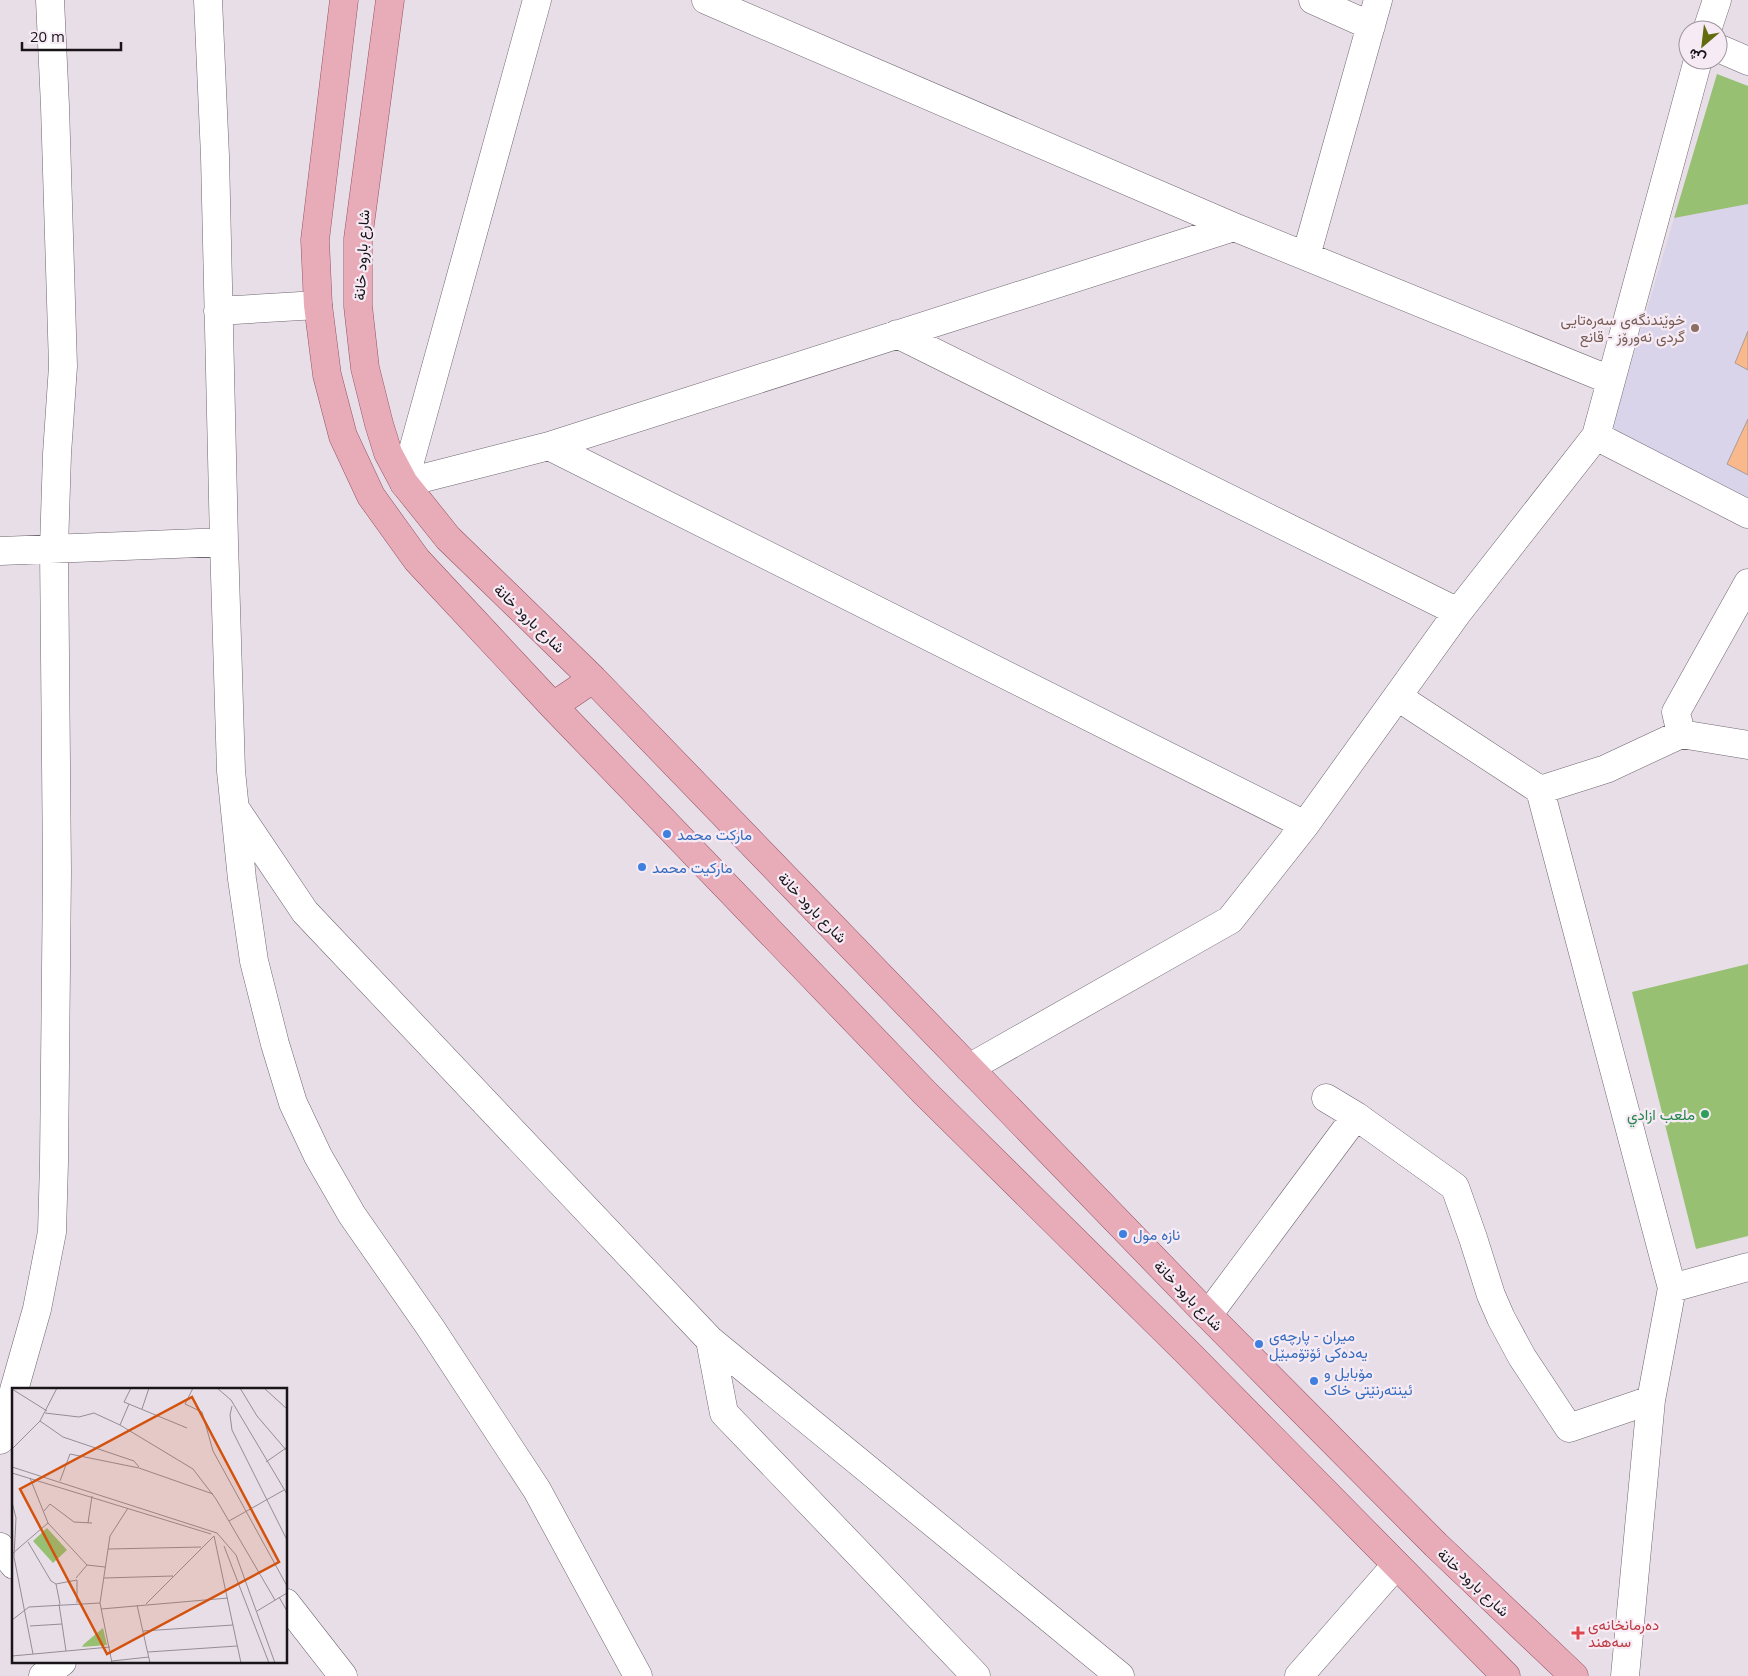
<svg xmlns="http://www.w3.org/2000/svg" width="1748" height="1676" font-family="'Open Sans',Vazirmatn,sans-serif">
<style>
.education{fill:#d9d4ea}
.green{fill:#98c072}
.building{fill:#fab88d;stroke:#a99d96}
.lines{fill:none;stroke-linecap:round;stroke-linejoin:round}
.minor-casing{stroke:#6f666f;stroke-width:29}
.major-casing{stroke:#955363;stroke-width:29}
.minor{stroke:#fff;stroke-width:28}
.major{stroke:#e8acb9;stroke-width:28}
.education-dot{fill:#8d6e63;stroke:#f6ebf5;stroke-width:2}
.shop-dot{fill:#3f7fe0;stroke:#f6ebf5;stroke-width:2}
.leisure-dot{fill:#2e9e5b;stroke:#f6ebf5;stroke-width:2}
.health-dot{fill:#e0444e;stroke:#f6ebf5;stroke-width:2}
.labels{text-anchor:middle;dominant-baseline:central;stroke-width:4.5;stroke-linejoin:round;paint-order:stroke}
.street-label{font-size:15px;fill:#181418;stroke:#f6ebf5}
.education-label{font-size:15px;fill:#785e54;stroke:#f6ebf5;text-anchor:end}
.shop-label{font-size:15px;fill:#366cbe;stroke:#f6ebf5;text-anchor:start}
.leisure-label{font-size:15px;fill:#27864d;stroke:#f6ebf5;text-anchor:end}
.health-label{font-size:15px;fill:#be3a42;stroke:#f6ebf5;text-anchor:start}
.inset-road{fill:none;stroke:#958d95;stroke-width:1}
.view{fill:#d3520d;fill-opacity:0.15;stroke:#d3520d;stroke-width:2.5}
.inset-edge{fill:none;stroke:#181418;stroke-width:2.5}
</style>
<rect width="100%" height="100%" fill="#e8dee8"/>
<path class="education" d="M1717 74 1748 86V498L1609 437Z"/>
<path class="green" d="M1717 74 1748 86V204L1674 218Z
M1748 964V1236L1696 1249 1632 992Z"/>
<path class="building" d="M1748 331V370L1735 363Z
M1748 419V475L1727 464Z"/>
<g class="lines">
<g class="minor-casing">
<path id="minor" d="M208 0 215 156 224 542 231 771 242 879 254 961 275 1044 293 1103 318 1156 352 1215 430 1327 537 1490 638 1676
M537 0 404 483 549 446 1234 227
M706 0 1234 227 1610 380
M1313 0 1371 26
M1707 30 1717 0
M1718 48 1748 61
M1306 256 1378 0
M218 311 318 305
M897 334 1458 612
M1596 436 1748 514
M549 446 1305 825
M0 551 224 542
M1748 583 1676 712 1681 734 1748 745
M1398 697 1540 790 1672 1288 1651 1400 1625 1676
M1540 790 1606 769 1681 734
M237 811 305 912 710 1340 1120 1676
M969 1068 1230 920 1305 825 1458 612 1596 436 1698 60
M1326 1098 1356 1116 1455 1187 1473 1238 1491 1295 1501 1318 1522 1357 1569 1428 1651 1400
M1672 1288 1748 1267
M1208 1315 1356 1116
M710 1340 724 1413 976 1676
M14 1390 37 1309 52 1232 54 1163 57 871 54 548 57 454 63 366 55 106 50 0
M0 1440 14 1392
M0 1547 14 1565
M286 1603 343 1676
M43 1676 62 1662
M1299 1676 1396 1565"/>
</g>
<g class="major-casing">
<path id="major" d="M344 0 315 240 318 305 327 375 343 436 371 496 417 560 553 706 925 1093 1186 1351 1506 1676
M390 0 358 239V306L365 368 379 424 388 453 404 483 448 538 593 679 1208 1315 1436 1545 1574 1676
M553 706 593 679"/>
</g>
<use href="#minor" class="minor"/>
<use href="#major" class="major"/>
</g>
<circle class="education-dot" cx="1695" cy="328" r="5"/>
<g class="shop-dot">
<circle cx="667" cy="834" r="5"/>
<circle cx="642" cy="867" r="5"/>
<circle cx="1123" cy="1234" r="5"/>
<circle cx="1259" cy="1344" r="5"/>
<circle cx="1314" cy="1381" r="5"/>
</g>
<circle class="leisure-dot" cx="1705" cy="1114" r="5"/>
<path class="health-dot" d="M1575.5 1625.5h5v5h5v5h-5v5h-5v-5h-5v-5h5z"/>
<g class="labels">
<g class="street-label">
<text transform="translate(361 255) rotate(-87)">شارع بارود خانة</text>
<text transform="translate(530 618) rotate(44)">شارع بارود خانة</text>
<text transform="translate(813 907) rotate(46)">شارع بارود خانة</text>
<text transform="translate(1189 1295) rotate(46)">شارع بارود خانة</text>
<text transform="translate(1474 1582) rotate(43)">شارع بارود خانة</text>
</g>
<g class="education-label">
<text x="1685" y="319">خوێندنگەی سەرەتایی<tspan x="1685" dy="17">گردی نەورۆز - قانع</tspan></text>
</g>
<g class="shop-label">
<text x="677" y="834">ماركت محمد</text>
<text x="652" y="867">ماركيت محمد</text>
<text x="1133" y="1234">نازه مول</text>
<text x="1269" y="1335">میران - پارچەی<tspan x="1269" dy="17">یەدەکی ئۆتۆمبێل</tspan></text>
<text x="1324" y="1372">مۆبایل و<tspan x="1324" dy="17">ئینتەرنێتی خاک</tspan></text>
</g>
<g class="leisure-label">
<text x="1695" y="1114">ملعب ازادي</text>
</g>
<g class="health-label">
<text x="1588" y="1624">دەرمانخانەی<tspan x="1588" dy="17">سەهند</tspan></text>
</g>
</g>
<g transform="translate(12 1388)">
<rect width="275" height="275" fill="#e8dee8"/>
<path d="M35 140 55 162 41 175 21 153ZM91 240 95 257 70 259 72 256Z" fill="#98c072"/>
<path class="inset-road" d="M119 0 112 14 175 40M181 0 173 16 190 24 201 63 275 198M205 0 219 12 275 106M228 0 245 28 275 63M252 0 275 21M0 1 35 23M220 18 218 27 220 42 275 152M130 21 137 0M33 25 67 29 82 25 108 37 181 81 204 111 263 212M28 33 51 49 122 73 127 79M108 37 117 16M0 61 28 33 45 0M254 74 274 60M0 79 205 145 224 167 263 275M0 85 199 146M18 90 36 135 75 177 93 179M48 93 58 66 127 80 201 106M0 114 4 130 2 169 21 266M32 123 38 116 62 134 80 135M217 133 272 102M76 135 80 108M16 154 39 193 44 196 65 192V215M212 158 257 275M96 161 189 159M1 165 36 135M64 190 75 177M92 190 161 188M44 196 48 216M267 209 275 223M47 216 54 263M134 216 202 148 229 275M125 217 138 275M89 221 216 210M245 223 275 205M0 232 17 219 88 215M18 238 50 236M131 243 221 237M136 264 225 258M0 268 98 259M100 273 137 269M100 275 88 215 98 148 116 120"/>
<path class="view" d="M180 9 267 174 95 266 8 101Z"/>
<rect width="275" height="275" class="inset-edge"/>
</g>
<g transform="translate(1703 45) rotate(208)"><circle r="24" fill="#f6ebf5" stroke="#9d959d"/>
<path d="M0-4L9 19L0 12L-9 19Z" fill="#636b0f"/>
<text y="-8" font-size="14" font-weight="bold" text-anchor="middle" fill="#181418">ش</text>
</g>
<path d="M22 42v8h99v-8" fill="none" stroke="#181418" stroke-width="2.5"/>
<text x="30" y="42" font-size="15" fill="#181418" stroke="#f6ebf5" stroke-width="4" paint-order="stroke">20 m</text>
</svg>
